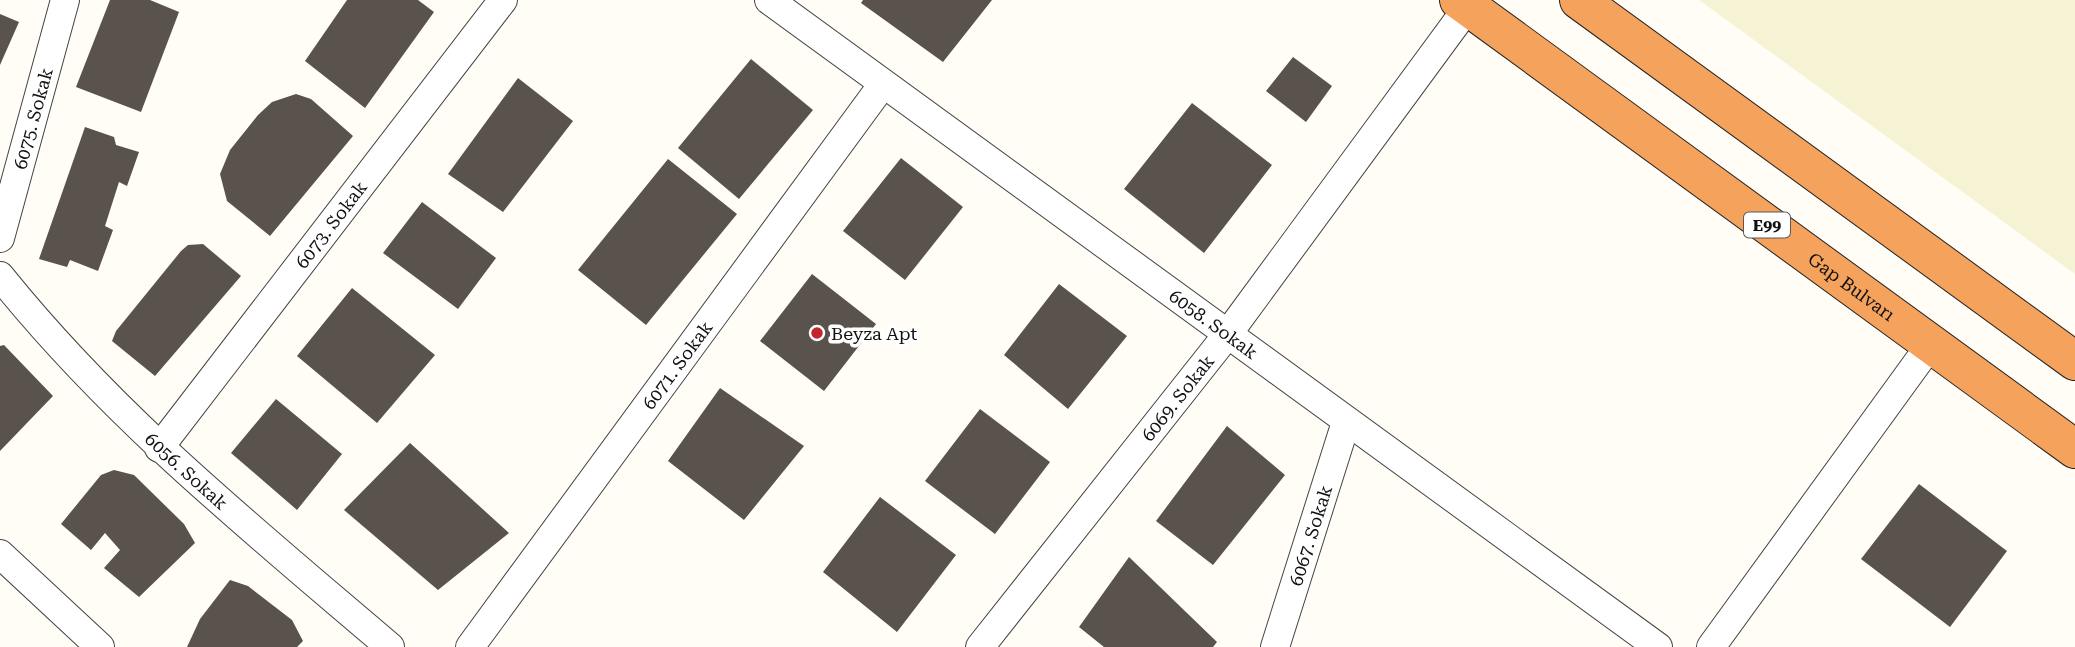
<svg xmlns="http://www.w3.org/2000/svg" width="2075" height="647" font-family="'Roboto Serif',serif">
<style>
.farmland{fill:#f6f3d4}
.building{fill:#5a524d}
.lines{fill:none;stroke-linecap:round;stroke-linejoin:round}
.street-casing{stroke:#444;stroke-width:30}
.highway-casing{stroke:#222;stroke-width:40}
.street{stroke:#fff;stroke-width:28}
.highway{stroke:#f5a25d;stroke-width:38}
.poi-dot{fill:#c4262e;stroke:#fff;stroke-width:2.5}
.labels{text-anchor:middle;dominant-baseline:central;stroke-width:7;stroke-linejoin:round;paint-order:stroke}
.shield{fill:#fff;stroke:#585858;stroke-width:2}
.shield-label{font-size:16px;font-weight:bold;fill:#111}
.street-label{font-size:18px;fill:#111;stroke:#fff}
.poi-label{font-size:18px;fill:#111;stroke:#fff;text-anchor:start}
</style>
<rect width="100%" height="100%" fill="#fffdf5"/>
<path class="farmland" d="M1699 0H2075V274Z"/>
<path class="building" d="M110 0H150L179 12 141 112 76 87Z
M347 0H418L434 12 365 108 305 61Z
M863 0H992L943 62 861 3Z
M0 14 19 22 0 65Z
M1293 57 1332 86 1306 122 1266 91Z
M751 59 813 110 739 199 678 148Z
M518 78 573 121 503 212 448 174Z
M296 94 311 99 353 136 270 236 227 201 220 174 230 150 258 115 272 102Z
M1192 103 1272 165 1204 253 1124 189Z
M85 127 114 137 116 145 139 152 127 186 119 182 105 226 113 230 98 271 70 260 67 267 39 259Z
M901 158 963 207 905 280 843 231Z
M668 159 737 214 646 325 578 270Z
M422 202 496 258 458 309 383 253Z
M203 244 241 276 155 376 112 341 116 331 181 251 188 245Z
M812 274 876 324 824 391 760 341Z
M1059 284 1127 336 1068 409 1004 355Z
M352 288 435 355 377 423 297 356Z
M4 345 53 396 0 451V346Z
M720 388 804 446 744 520 668 461Z
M276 399 342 454 297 510 231 453Z
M980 409 1050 462 995 534 925 481Z
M1227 426 1285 475 1213 565 1156 521Z
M410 443 509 533 438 590 344 510Z
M114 470 134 475 184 524 195 543 139 597 104 568 120 550 105 533 91 550 61 524 101 475Z
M1919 484 2007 551 1950 627 1861 559Z
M880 497 956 555 897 632 823 572Z
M1129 557 1217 642 1213 647H1104L1079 627Z
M230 580 248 586 292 620 303 641 297 647H187L200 619Z"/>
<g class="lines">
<g class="street-casing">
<g id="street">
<path id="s1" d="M769 0 1658 647"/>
<path id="s2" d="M0 238 65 0"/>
<path id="s3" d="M0 276C114 418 252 529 390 647"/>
<path id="s4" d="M159 448 503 0"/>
<path d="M0 554 100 647"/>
<path id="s5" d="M470 647 883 84"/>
<path id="s6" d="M980 647 1227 335 1468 7"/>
<path id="s7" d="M1275 647 1346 422"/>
<path d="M1711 647 1931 344"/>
</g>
</g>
<g class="highway-casing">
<g id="highway">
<path id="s8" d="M1459 0 2075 449"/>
<path d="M1579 0 2075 361"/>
</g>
</g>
<use href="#street" class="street"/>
<use href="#highway" class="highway"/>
</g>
<circle class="poi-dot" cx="817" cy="333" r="7"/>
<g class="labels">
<rect class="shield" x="1744" y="212.5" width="46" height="25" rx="5"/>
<g class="shield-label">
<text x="1767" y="225">E99</text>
</g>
<g class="street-label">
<text stroke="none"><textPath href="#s2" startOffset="124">6075. Sokak</textPath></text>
<text stroke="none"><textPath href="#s4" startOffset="282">6073. Sokak</textPath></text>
<text stroke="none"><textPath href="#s8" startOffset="486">Gap Bulvarı</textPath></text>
<text stroke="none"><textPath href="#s1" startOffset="550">6058. Sokak</textPath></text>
<text stroke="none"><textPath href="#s5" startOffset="350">6071. Sokak</textPath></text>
<text stroke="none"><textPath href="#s6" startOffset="318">6069. Sokak</textPath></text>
<text stroke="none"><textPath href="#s3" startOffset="270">6056. Sokak</textPath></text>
<text stroke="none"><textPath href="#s7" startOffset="117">6067. Sokak</textPath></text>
</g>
<g class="poi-label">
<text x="831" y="333">Beyza Apt</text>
</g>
</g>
</svg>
